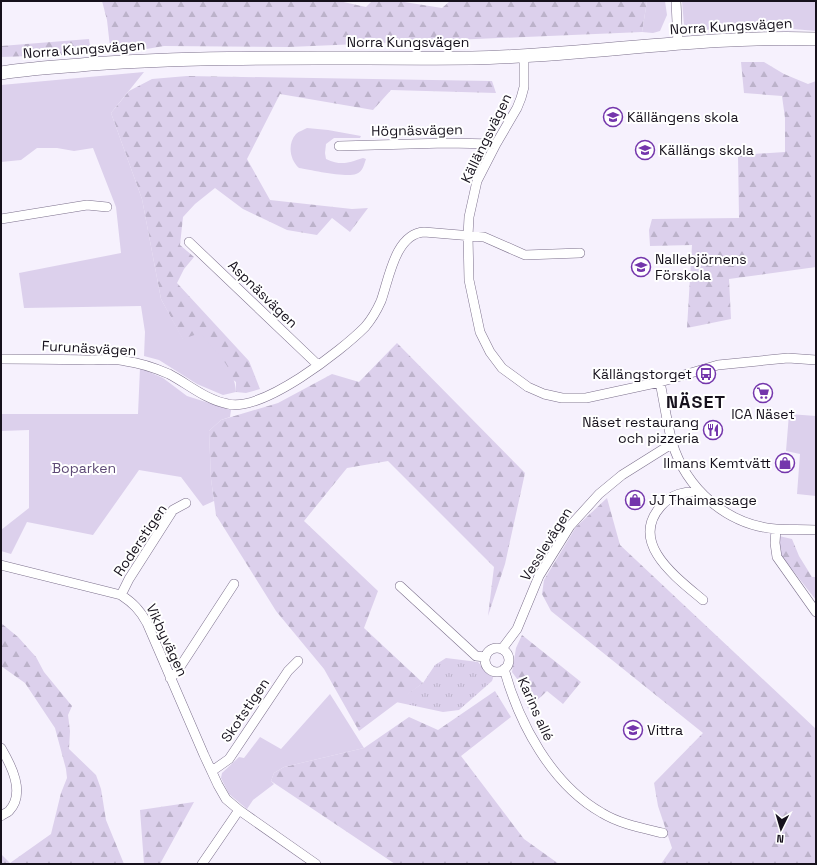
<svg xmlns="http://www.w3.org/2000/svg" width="817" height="865" font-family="'Space Grotesk',sans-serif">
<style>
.grass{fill:url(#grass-tufts)}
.forest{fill:url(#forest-firs)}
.park{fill:#dcd0ec}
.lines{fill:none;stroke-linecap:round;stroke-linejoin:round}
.street-casing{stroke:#7c708c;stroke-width:10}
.secondary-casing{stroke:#7c708c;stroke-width:14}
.street{stroke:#fff;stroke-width:9}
.secondary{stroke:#fff;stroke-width:13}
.labels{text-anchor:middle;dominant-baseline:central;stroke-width:4;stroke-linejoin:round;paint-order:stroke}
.street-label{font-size:14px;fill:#16111c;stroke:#fff}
.poi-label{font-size:14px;fill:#16111c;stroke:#fff;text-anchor:start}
.park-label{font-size:14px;fill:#5e4a76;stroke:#fff}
.district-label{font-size:18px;font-weight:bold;letter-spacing:1px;fill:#16111c;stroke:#fff}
</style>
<defs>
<pattern id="grass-tufts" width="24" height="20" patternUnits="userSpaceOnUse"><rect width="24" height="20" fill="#dcd0ec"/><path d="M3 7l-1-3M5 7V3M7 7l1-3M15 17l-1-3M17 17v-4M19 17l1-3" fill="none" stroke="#bcb2ca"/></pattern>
<pattern id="forest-firs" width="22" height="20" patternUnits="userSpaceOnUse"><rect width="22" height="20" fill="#dcd0ec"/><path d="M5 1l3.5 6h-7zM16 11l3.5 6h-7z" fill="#bcb2ca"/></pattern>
</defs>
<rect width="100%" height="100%" fill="#f6f1fd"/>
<path class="grass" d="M446 658 478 662 485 670 492 674 493 678 492 681 459 710 443 712 396 702 423 683 435 665Z"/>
<path class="forest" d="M102 1H339L366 7 372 1H398L442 8 450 1H647L642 32 289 47 164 46 129 52 110 47 107 20Z
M89 39 91 54 1 57V46Z
M741 62H764L784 74 808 84 816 81V267L729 279 731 319 687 328 692 245 650 246 649 230 652 219 739 218 738 155 785 152V118L782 96 744 93Z
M187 76 492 81 496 93 391 90 373 110 280 94 247 159 270 200 352 209 368 208 350 232 332 218 317 235 287 230 243 209 215 188 195 204 183 217 180 245 194 257 184 269 177 283 249 361 260 389 246 393 236 392V382L183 340 161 299 142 199 111 113 129 91 152 79Z
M397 343 525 473 505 564 488 616 494 567 388 461 347 468 304 521 378 591 364 628 423 683 359 731 324 669 276 611 216 515 211 479 209 431 221 420 278 403 332 374 359 382Z
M607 498 620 545 816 729V864H661L672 848 658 806 654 783 703 733 551 611 542 594 544 580 576 527Z
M779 536 792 539 799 556 812 577H816V600L779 553Z
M1 623 18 637 36 657 44 672 72 706 68 715 70 731 69 749 96 775 101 789 106 820 124 864H1V854L10 863 51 834 61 793 67 778 66 769 55 728 25 683 1 666Z
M522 635 581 682 563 704 547 691 528 709 520 683 512 672 516 648Z
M495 691 511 717 461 756 524 839 559 864H395L271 781 274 773 284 767 364 748 409 717 438 730Z
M194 802 160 864H144L140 810Z"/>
<path class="park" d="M647 1H665L667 15 660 31 653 33 642 32Z
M682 1H816V31L782 28H742L698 30 684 25Z
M144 72 111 113 142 199 161 299 183 339 200 333C215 351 235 368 236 392L223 395 197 384 159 360 144 356 145 332 141 306 24 308 19 273 121 253 116 207 93 148 74 151 57 148H37L21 160 1 162V85Z
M307 128 328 130 361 136 360 138H334L326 144 325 153 326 159C342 166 347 163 363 158L366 159C364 164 363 172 356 174 347 178 311 170 299 168 290 160 287 144 296 134 299 131 304 130 307 128Z
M140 368 163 378 187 396 231 410 230 417 221 420 209 431 211 479 214 501 203 506 181 477 139 470 93 535 27 522 11 554 1 551V530L29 508V430L1 431V414H138Z
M789 414 816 416V496L797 494 800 454 786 451Z
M330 694 364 748 284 767 274 773 271 781 274 784 253 800 247 809 229 794 221 778 222 773 239 757 244 758 260 737 281 749Z"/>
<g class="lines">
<g class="street-casing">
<path id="street" d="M676 1 678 44
M524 55V87L521 98 517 108 496 144 477 181 469 217 468 236 469 280 480 332 490 352 502 368 528 387 544 394 562 398H586L660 382 718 365 788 358 816 360
M339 146 446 143 496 144
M1 219 87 205 107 207
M189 242 318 365
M1 359C29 359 58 359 86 360 99 360 113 358 125 361 141 363 155 368 169 374 188 384 206 400 228 404 263 412 341 351 365 327 371 320 377 310 381 301 389 279 395 234 424 232L484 237 525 255 580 253
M660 382C664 402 667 423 672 442 686 489 727 525 776 529 789 530 803 529 816 530
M699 492C684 491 672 494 661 506 628 543 677 578 703 600
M776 529 775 543 777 557 816 612
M1 565 121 595C133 603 140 610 147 623L204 755 218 785 226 799 239 810 316 864
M400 586 476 656 485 657
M121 595 129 579 173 510 186 503
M485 660a12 12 0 1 1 24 0a12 12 0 1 1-24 0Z
M502 649 517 629 539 576 570 526 599 494 622 475 673 443
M504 669C519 723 551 784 602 813 620 824 642 828 663 833
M170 678 176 673 234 584
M1 748C11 765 26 793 9 811 7 813 3 814 1 816
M212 771 229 759 288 671 298 661
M202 864 239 810"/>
</g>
<g class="secondary-casing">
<path id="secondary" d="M1 73C31 68 61 67 91 64 218 55 345 59 472 58 587 56 701 35 816 39"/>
</g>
<use href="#street" class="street"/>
<use href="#secondary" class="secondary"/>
</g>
<defs>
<g id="school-ring" transform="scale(1)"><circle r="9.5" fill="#fff" stroke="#7436ac" stroke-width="1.5"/><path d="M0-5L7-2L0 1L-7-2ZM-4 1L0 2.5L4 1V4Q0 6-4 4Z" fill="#7436ac"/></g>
<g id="bus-ring" transform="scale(1)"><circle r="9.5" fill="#fff" stroke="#7436ac" stroke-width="1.5"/><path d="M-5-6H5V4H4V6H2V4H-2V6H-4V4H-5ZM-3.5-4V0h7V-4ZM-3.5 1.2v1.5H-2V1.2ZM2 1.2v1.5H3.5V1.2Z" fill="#7436ac"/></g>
<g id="supermarket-ring" transform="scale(1)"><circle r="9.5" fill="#fff" stroke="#7436ac" stroke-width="1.5"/><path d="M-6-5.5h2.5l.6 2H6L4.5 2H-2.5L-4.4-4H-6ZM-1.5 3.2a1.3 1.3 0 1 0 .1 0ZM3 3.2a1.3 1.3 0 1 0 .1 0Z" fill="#7436ac"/></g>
<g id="restaurant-ring" transform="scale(1)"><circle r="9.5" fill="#fff" stroke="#7436ac" stroke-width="1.5"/><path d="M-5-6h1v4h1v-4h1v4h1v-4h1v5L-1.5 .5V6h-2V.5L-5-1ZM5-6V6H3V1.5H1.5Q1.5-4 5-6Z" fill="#7436ac"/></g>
<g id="shop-ring" transform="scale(1)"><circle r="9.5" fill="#fff" stroke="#7436ac" stroke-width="1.5"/><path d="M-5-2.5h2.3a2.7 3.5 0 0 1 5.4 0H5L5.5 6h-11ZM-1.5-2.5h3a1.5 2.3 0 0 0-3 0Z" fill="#7436ac"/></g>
</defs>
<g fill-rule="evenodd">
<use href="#school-ring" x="613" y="117"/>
<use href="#school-ring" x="645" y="150"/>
<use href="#school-ring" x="641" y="267"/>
<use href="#bus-ring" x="706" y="374"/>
<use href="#supermarket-ring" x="763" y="393"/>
<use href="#restaurant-ring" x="713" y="430"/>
<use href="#shop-ring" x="785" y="463"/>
<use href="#shop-ring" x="635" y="500"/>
<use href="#school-ring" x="633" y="730"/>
</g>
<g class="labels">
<g class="street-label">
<text transform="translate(731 26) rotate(-3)">Norra Kungsvägen</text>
<text x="408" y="42">Norra Kungsvägen</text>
<text transform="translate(84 49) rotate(-4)">Norra Kungsvägen</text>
<text transform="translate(417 130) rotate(-1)">Högnäsvägen</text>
<text transform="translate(486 138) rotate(-64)">Källängsvägen</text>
<text transform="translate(263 294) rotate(44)">Aspnäsvägen</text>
<text transform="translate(89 348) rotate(3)">Furunäsvägen</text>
<text transform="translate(140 540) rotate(-56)">Roderstigen</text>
<text transform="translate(546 544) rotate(-58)">Vesslevägen</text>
<text transform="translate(167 640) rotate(65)">Vikbyvägen</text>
<text transform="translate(536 709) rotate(66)">Karins allé</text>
<text transform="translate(245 710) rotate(-56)">Skotstigen</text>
</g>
<g class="poi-label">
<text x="627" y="117">Källängens skola</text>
<text x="659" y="150">Källängs skola</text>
<text x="655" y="259">Nallebjörnens<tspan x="655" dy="16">Förskola</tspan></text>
<text x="692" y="374" text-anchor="end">Källängstorget</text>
<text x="763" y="414" text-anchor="middle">ICA Näset</text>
<text x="699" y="422" text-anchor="end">Näset restaurang<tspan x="699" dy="16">och pizzeria</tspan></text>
<text x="771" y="463" text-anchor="end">Ilmans Kemtvätt</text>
<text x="649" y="500">JJ Thaimassage</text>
<text x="647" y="730">Vittra</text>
</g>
<g class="park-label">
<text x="84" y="468">Boparken</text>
</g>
<g class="district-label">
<text x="696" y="401">NÄSET</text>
</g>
</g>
<rect width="817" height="865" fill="none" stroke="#16111c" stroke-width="4"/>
<g transform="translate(781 829) rotate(185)" stroke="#ffffff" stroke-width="3" paint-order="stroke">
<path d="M0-3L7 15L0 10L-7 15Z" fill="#16111c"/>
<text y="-6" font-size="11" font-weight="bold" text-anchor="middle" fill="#16111c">N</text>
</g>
</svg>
